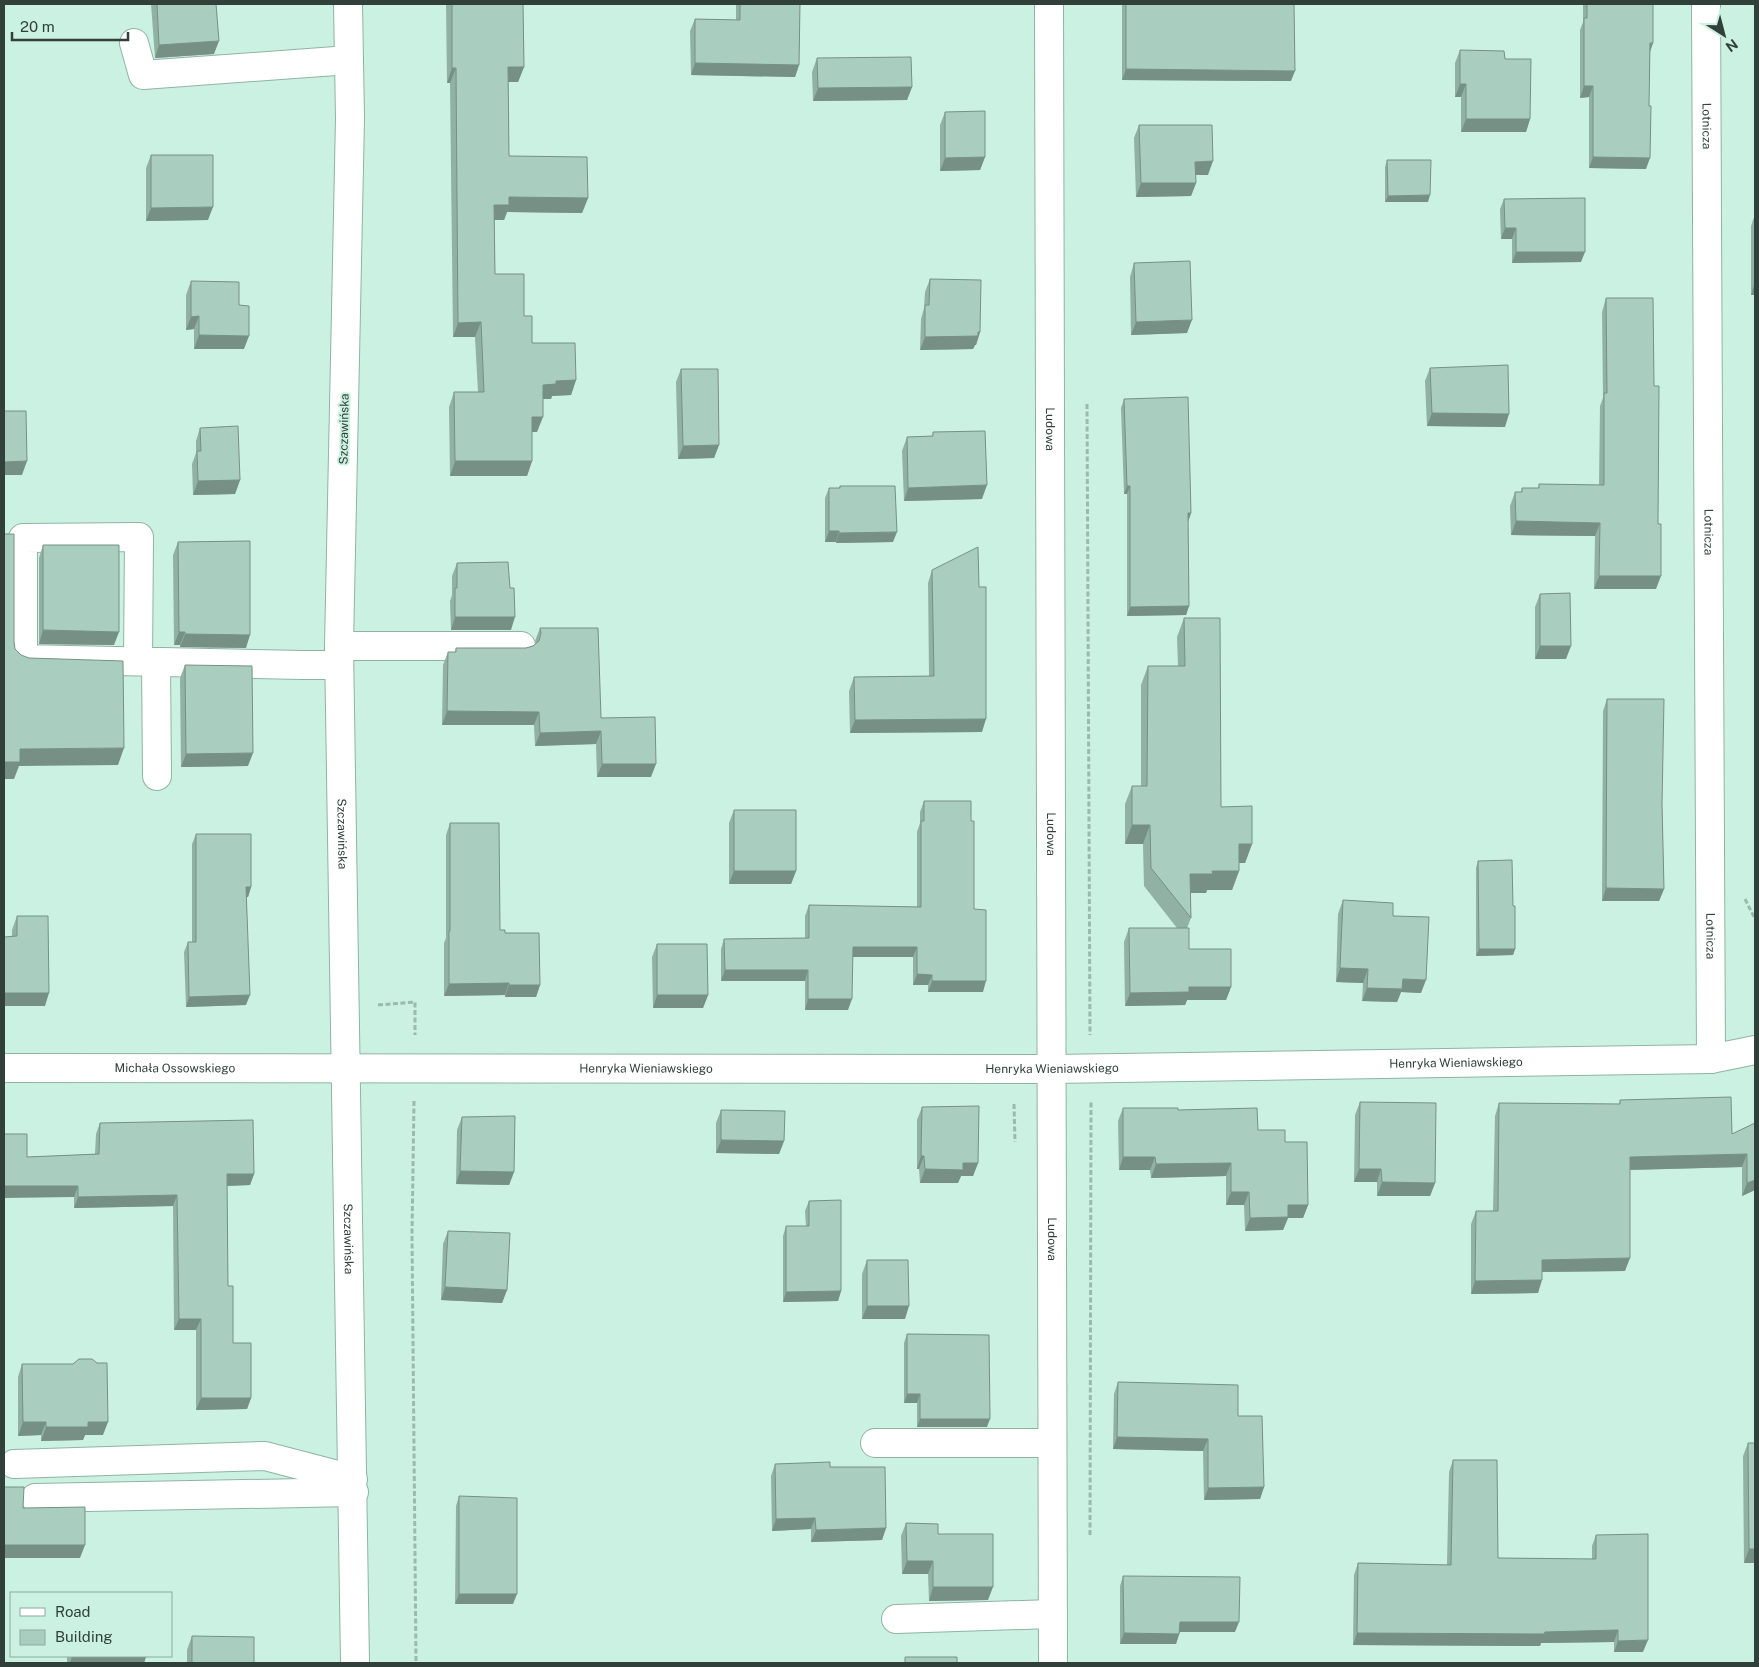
<svg xmlns="http://www.w3.org/2000/svg" width="1759" height="1667" font-family="'Public Sans',sans-serif">
<style>
.lines{fill:none;stroke-linecap:round;stroke-linejoin:round}
.minor-casing{stroke:#8fb4a6;stroke-width:30}
.path{stroke:#9bbaae;stroke-width:3;stroke-dasharray:5 2.5;stroke-linecap:butt}
.minor{stroke:#fff;stroke-width:28}
.wall{fill:#91b1a5}
.shaded-wall{fill:#769086}
.building{fill:#a9cec0;stroke:#769086}
.labels{text-anchor:middle;dominant-baseline:central;stroke-width:4;stroke-linejoin:round;paint-order:stroke}
.street-label{font-size:12px;fill:#31403a;stroke:#cbf1e2}
</style>
<rect width="100%" height="100%" fill="#cbf1e2"/>
<g class="lines">
<g class="minor-casing">
<g id="minor">
<path id="s1" d="M348 4 350 118 339 646 355 1663"/>
<path id="s2" d="M1049 4 1053 1663"/>
<path id="s3" d="M1706 4 1711 1059"/>
<path d="M134 43 143 75 349 60"/>
<path d="M339 646H521"/>
<path d="M138 661 139 537 23 538V659L303 665H339"/>
<path d="M156 662 157 776"/>
<path id="s4" d="M4 1068 1051 1069 1711 1059 1755 1050"/>
<path d="M875 1443H1051"/>
<path d="M14 1464 265 1456 353 1479"/>
<path d="M35 1498 354 1492"/>
<path d="M896 1619 1052 1614"/>
</g>
</g>
<path class="path" d="M1087 404 1090 1035
M1745 899 1755 919
M378 1005 415 1002V1035
M414 1101 412 1234 416 1663
M1014 1104 1015 1142
M1090 1535 1091 1101"/>
<use href="#minor" class="minor"/>
</g>
<path class="wall" d="M151 4H216L214 54 155 58Z
M446 4H523L524 67 518 82H508L509 156 588 198 582 213 507 212 504 220H494L495 274 524 316 532 343 576 380 571 395 552 396 551 399H543L537 432H532V461L527 476H450L449 407 454 392H478L475 337H453L450 83H447Z
M736 4H800L799 65 795 77 691 75 690 31 695 19 736 20Z
M1122 4H1294L1291 81 1122 80Z
M1583 4H1653V43L1650 52 1646 169 1589 168V97L1580 98V30L1583 22Z
M1460 50 1505 59 1530 119 1526 132H1461V97H1455V63Z
M817 58 912 87 907 100 813 101 812 72Z
M945 112 985 157 980 170 940 171V125Z
M1139 125 1208 175H1195L1196 183 1191 196 1136 197 1134 138Z
M151 155 208 220 146 221V168Z
M1387 160 1428 202H1385V167Z
M1504 199 1581 262 1512 263V239H1501L1500 209Z
M1755 214V295H1751V226Z
M1134 263 1187 333 1131 335 1130 277Z
M930 279 980 332 976 345H975L973 349 920 350 921 319 924 308 925 292Z
M191 281 244 349H194V329L186 330V295Z
M1606 298 1656 589H1594L1595 536 1511 535 1510 506 1515 492H1521L1522 488H1538L1539 484 1599 485 1600 406 1603 398 1602 312Z
M1430 368 1505 427 1427 426 1425 381Z
M681 369 719 445 714 458 678 459 676 382Z
M1124 399 1191 513 1188 522 1189 606 1186 615 1127 616V494H1124L1121 408Z
M200 428 240 480 235 494 193 495 192 464 196 453V441Z
M933 432 982 499 904 501 902 451 907 437 932 436Z
M840 486 893 542 836 543V542H825V498L829 488H839Z
M178 542 246 648 180 647V645H174L173 555Z
M43 545 114 645 39 644V558Z
M457 563 511 630H451L450 601 452 595V576Z
M932 570 982 732 850 733 849 691 854 677 929 676 928 583Z
M1540 594 1566 659H1535V607Z
M1184 618 1221 807 1252 844 1245 863H1239V871L1232 890H1207L1206 893H1190L1191 918 1187 928 1189 949 1231 987 1226 1000H1187L1185 1005 1125 1006 1124 942 1129 928H1177L1144 886 1143 844H1125V804L1132 786H1141V685L1148 666H1178L1177 637Z
M540 628 601 718 651 777H597L596 744 535 746 534 725H442L443 665 448 652H455L456 648H526L533 646 536 644 535 641Z
M185 665 248 766 181 767 180 678Z
M1607 699 1662 804 1664 889 1659 901H1602L1603 711Z
M924 801 971 821 974 909 983 992H928V985H913V957H852L848 1010H805V981H721V949L724 939 805 938V916L809 905 917 907V832L920 823V812Z
M734 810 796 871 791 884H729V823Z
M450 823 500 930 505 933 540 985 536 997H505V995L444 996V943L446 938V835Z
M196 834 251 887 248 897H247L246 1005 186 1007 184 952 188 942H192V844Z
M1478 861 1513 906 1515 949 1513 955 1476 956V868Z
M1343 900 1393 916 1421 993 1401 992 1397 1002 1362 1001 1363 983 1336 982 1338 914Z
M17 916 45 1006 12 936V930Z
M657 944 708 995 703 1008H653L652 957Z
M1620 1100 1732 1134 1755 1123V1190L1742 1196V1167L1630 1170 1625 1271 1542 1272 1538 1293 1471 1294V1224L1476 1211H1493L1495 1116 1499 1103 1619 1104Z
M1360 1102 1435 1183 1430 1196H1377V1182H1354L1355 1115Z
M922 1107 978 1163 973 1176H961L958 1183H920L919 1169H917V1120Z
M1123 1108 1178 1110 1258 1130 1285 1142 1308 1205 1303 1218H1288L1283 1230 1245 1231 1244 1205H1226V1176L1151 1178 1150 1170H1119L1118 1121Z
M721 1110 784 1141 779 1154 716 1153V1123Z
M462 1117 514 1172 509 1185 456 1184 457 1130Z
M100 1123 254 1174 250 1185 227 1186 228 1286 233 1343 251 1398 247 1409 196 1410V1330H174L173 1206 74 1208V1197L27 1157 95 1154 96 1134Z
M809 1201 841 1291 838 1301 783 1302V1236L786 1226H806L805 1211Z
M448 1231 507 1290 502 1303 441 1300 443 1244Z
M867 1260 905 1319H862V1274Z
M907 1334 987 1427H917V1403H904V1343Z
M22 1364 103 1435H85L83 1440 41 1441V1435L18 1436V1377Z
M1118 1382 1238 1416 1264 1487 1260 1499 1204 1500 1203 1451 1113 1449 1114 1394Z
M1748 1443 1755 1563H1744L1743 1456Z
M1453 1460 1498 1558 1592 1559V1546L1596 1535 1643 1652H1614V1642L1541 1643 1540 1646 1353 1645 1354 1575 1358 1563 1447 1565 1449 1472Z
M775 1464 830 1467 886 1528 882 1540 811 1542V1529L772 1531 771 1476Z
M459 1496 513 1604H455L456 1506Z
M906 1523 938 1534 988 1600 929 1601 928 1574H902L901 1536Z
M1123 1576 1235 1632H1180L1176 1644H1120V1586Z
M192 1636 254 1663H187V1650Z
M67 1656H146L144 1663H67Z"/>
<path class="shaded-wall" d="M219 41 214 54 155 58 159 45Z
M1650 43H1653L1649 54Z
M695 63 799 65 795 77 691 75Z
M508 67H524L518 82H502Z
M452 68H456L450 83H447Z
M1126 69 1295 71 1291 81 1122 80Z
M1460 84H1466L1461 97H1455Z
M1584 86H1593L1589 97 1580 98Z
M912 87 907 100 813 101 818 88Z
M1466 119H1530L1526 132H1461Z
M985 157 980 170 940 171 945 158Z
M1593 157 1650 158 1646 169 1589 168Z
M1213 161 1208 175H1191L1195 162Z
M1141 183H1196L1191 196 1136 197Z
M1430 195 1428 202H1385L1388 196Z
M509 197 588 198 582 213 507 212 504 220H489L494 205Z
M213 207 208 220 146 221 151 208Z
M1505 228H1516L1512 239H1501Z
M1516 252H1585L1581 262 1512 263Z
M1755 282V295H1751Z
M199 316 194 329 186 330 191 317Z
M1192 320 1187 333 1131 335 1136 322Z
M481 322 475 337H453L458 323Z
M980 332 976 345H975L973 349 920 350 925 337Z
M199 335 249 336 244 349H194Z
M576 380 571 395 552 396 551 399H538L543 385 556 381Z
M1432 413 1509 414 1505 427 1427 426Z
M532 417H543L537 432H527Z
M719 445 714 458 678 459 683 446Z
M27 461 22 475H4V462Z
M455 461H532L527 476H450Z
M240 480 235 494 193 495 198 481Z
M987 485 982 499 904 501 908 488Z
M1127 486H1130L1127 494H1124Z
M1188 513H1191L1188 522Z
M1516 521 1600 523 1595 536 1511 535Z
M829 531H839L836 542H825Z
M897 532 893 542 836 543 839 533Z
M1599 576H1661L1656 589H1594Z
M1189 606 1186 615 1127 616 1130 607Z
M455 617H515L511 630H451Z
M43 630 119 632 114 645 39 644Z
M179 632H185L180 645H174Z
M185 634 250 635 246 648 180 647Z
M1540 646H1571L1566 659H1535Z
M447 711 539 712 534 725H442Z
M986 719 982 732 850 733 855 720Z
M601 731 596 744 535 746 540 733Z
M124 748 118 765 19 766 14 779H4V762L20 749Z
M253 753 248 766 181 767 186 754Z
M602 764H656L651 777H597Z
M1132 825H1150L1143 844H1125Z
M1239 844H1252L1245 863H1232Z
M734 871H796L791 884H729Z
M1212 871H1239L1232 890H1207L1206 893H1183L1190 874Z
M246 887H251L248 897H243Z
M1606 888 1664 889 1659 901H1602Z
M853 947H917L913 957H849Z
M1479 949H1515L1513 955 1476 956Z
M1340 968 1368 969 1363 983 1336 982Z
M725 970H808L805 981H721Z
M917 974 932 975 928 985H913Z
M1403 979 1426 980 1421 993 1401 992 1397 1002 1362 1001 1367 988Z
M932 981H986L983 992H928Z
M509 983 505 995 444 996 449 984Z
M509 985H540L536 997H505Z
M1189 987H1231L1226 1000H1187L1185 1005 1125 1006 1130 993Z
M4 993H49L45 1006H4Z
M250 995 246 1005 186 1007 189 997Z
M657 995H708L703 1008H653Z
M808 999H852L848 1010H805Z
M721 1140 784 1141 779 1154 716 1153Z
M1747 1154 1742 1167 1625 1170 1630 1157Z
M921 1156H924L919 1169H917Z
M1123 1157H1155L1150 1170H1119Z
M963 1163H978L973 1176H961L958 1183H920L925 1169Z
M1231 1163 1226 1176 1151 1178 1156 1164Z
M1359 1169H1381L1377 1182H1354Z
M460 1171 514 1172 509 1185 456 1184Z
M227 1174H254L250 1185 223 1186Z
M1755 1180V1190L1742 1196 1747 1183Z
M1382 1182 1435 1183 1430 1196H1377Z
M4 1186H78L74 1197 4 1198Z
M1231 1192H1249L1244 1205H1226Z
M177 1195 173 1206 74 1208 78 1197Z
M1288 1205H1308L1303 1218H1288L1283 1230 1245 1231 1250 1218Z
M1630 1258 1625 1271 1538 1272 1542 1260Z
M1542 1280 1538 1293 1471 1294 1475 1281Z
M445 1287 507 1290 502 1303 441 1300Z
M841 1291 838 1301 783 1302 786 1292Z
M867 1306H909L905 1319H862Z
M179 1319H201L196 1330H174Z
M907 1394H920L917 1403H904Z
M201 1398H251L247 1409 196 1410Z
M920 1419H990L987 1427H917Z
M23 1422H46L41 1435 18 1436Z
M88 1422H108L103 1435H85L83 1440 41 1441 46 1427Z
M1117 1437 1208 1439 1203 1451 1113 1449Z
M1264 1487 1260 1499 1204 1500 1208 1488Z
M815 1518 811 1529 772 1531 776 1519Z
M886 1528 882 1540 811 1542 816 1530Z
M4 1545H85L80 1558H4Z
M1749 1549H1755V1563H1744Z
M907 1561H933L928 1574H902Z
M933 1587H993L988 1600 929 1601Z
M459 1594H517L513 1604H455Z
M1180 1622H1239L1235 1632H1176Z
M1618 1630 1614 1642 1541 1643 1540 1646 1353 1645 1357 1633Z
M1124 1633 1179 1634 1176 1644H1120Z
M1648 1640 1643 1652H1614L1618 1641Z
M72 1657H146L144 1663H70Z"/>
<path class="building" d="M157 4H216L219 41 159 45Z
M452 4H523L524 67H508L509 156 587 157 588 198 509 197V205H494L495 274H524V316H532V343H575L576 380 556 381V384L543 385V417H532V461H455L454 392H484L481 322 458 323 456 68H452Z
M740 4H800L799 65 695 63V19L740 20Z
M1126 4H1294L1295 71 1126 69Z
M1587 4H1653V43H1650L1649 106H1651L1650 158 1593 157V86H1584V18H1587Z
M1460 50 1504 51 1505 59H1531L1530 119H1466V84H1460Z
M911 57 912 87 818 88 817 58Z
M985 111V157L945 158V112Z
M1139 125H1212L1213 161 1195 162 1196 183H1141Z
M151 155H213V207L151 208Z
M1387 160H1431L1430 195 1388 196Z
M1585 198V252H1516V228H1505L1504 199Z
M1190 261 1192 320 1136 322 1134 263Z
M930 279 981 280 980 332H978V336L925 337V305H929Z
M191 281 239 282V305L249 306V336L199 335V316L191 317Z
M1606 298H1653L1654 386H1659L1658 524H1661V576H1599L1600 523 1516 521 1515 492H1522V488H1539V484L1604 485V393H1607Z
M1508 365 1509 414 1432 413 1430 368Z
M681 369H718L719 445 683 446Z
M1188 397 1191 513H1188L1189 606 1130 607V486H1127L1124 399Z
M4 411H26L27 461 4 462Z
M238 426 240 480 198 481 197 451H201L200 428Z
M985 431 987 485 908 488 907 437 933 436V432Z
M840 486H895L897 532 839 533V531H829V488H840Z
M4 534H14V642L15 649 21 655 29 658 123 661 124 748 20 749V762H4Z
M250 541V635L185 634V632H179L178 542Z
M43 545H119V632L43 630Z
M978 547 979 587H986V719L855 720 854 677 934 676 932 570Z
M508 562 510 588H514L515 617H455V588H457V563Z
M1570 593 1571 646H1540V594Z
M1184 618H1220L1221 807 1252 806V844H1239V871H1212L1213 874H1190L1191 918 1151 868 1150 825H1132V786H1147L1148 666H1185Z
M540 628H598L601 718 655 717 656 764H602L601 731 540 733 539 712 447 711 448 652H456V648H526L533 646 539 641 541 633Z
M185 665 252 666 253 753 186 754Z
M1607 699H1664L1662 804 1664 889 1606 888Z
M924 801H971V821H974V909L986 910V981H932V975L917 974V947H853L852 999H808V970H725L724 939 809 938V905L921 907V821H924Z
M734 810H796V871H734Z
M450 823H499L500 930H505V933H539L540 985H509V983L449 984V931H450Z
M196 834H251V887H246L250 995 189 997 188 942H196Z
M1512 860 1513 906H1515V949H1479L1478 861Z
M1343 900 1393 903V916L1429 917 1426 980 1403 979 1402 989 1367 988 1368 969 1340 968Z
M17 916H48L49 993H4V937L17 936Z
M1129 928H1189V949H1231V987H1189V992L1130 993Z
M657 944H707L708 995H657Z
M1731 1097 1732 1134 1755 1123V1180L1747 1183V1154L1630 1157V1258L1542 1260V1280L1475 1281 1476 1211H1498L1499 1103 1620 1104V1100Z
M1360 1102 1436 1103 1435 1183 1382 1182 1381 1169H1359Z
M979 1106 978 1163H963V1170L925 1169 924 1156H921L922 1107Z
M1123 1108H1178V1110L1257 1108 1258 1130H1285V1142H1307L1308 1205H1288V1217L1250 1218 1249 1192H1231V1163L1156 1164 1155 1157H1123Z
M721 1110 785 1111 784 1141 721 1140Z
M515 1116 514 1172 460 1171 462 1117Z
M253 1120 254 1174H227L228 1286H233V1343H251V1398H201V1319H179L177 1195 78 1197V1186H4V1134H27V1157L99 1154 100 1123Z
M841 1200V1291L786 1292V1226H809V1201Z
M448 1231 510 1233 507 1290 445 1287Z
M867 1260H908L909 1306H867Z
M907 1334 989 1335 990 1419H920V1394H907Z
M79 1359H92L97 1363H107L108 1422H88V1427H46V1422H23L22 1364H73Z
M1118 1382 1238 1385V1416H1262L1264 1487 1208 1488V1439L1117 1437Z
M1748 1443H1755V1549H1749Z
M1453 1460H1497L1498 1558 1596 1559V1535L1648 1534V1640L1618 1641V1630L1545 1632 1544 1634 1357 1633 1358 1563 1451 1565Z
M830 1462V1467H885L886 1528 816 1530 815 1518 776 1519 775 1464Z
M4 1487H24L23 1508 85 1507V1545H4Z
M459 1496 517 1498V1594H459Z
M906 1523 938 1524V1534H993V1587H933V1561H907Z
M1123 1576 1240 1577 1239 1622H1180L1179 1634 1124 1633Z
M192 1636 254 1637V1663H192Z
M72 1656H146V1657H72Z
M905 1657H957V1663H905Z"/>
<g class="labels">
<g class="street-label">
<text stroke="none"><textPath href="#s3" startOffset="122">Lotnicza</textPath></text>
<text transform="translate(344 429) rotate(-89)">Szczawińska</text>
<text stroke="none"><textPath href="#s2" startOffset="425">Ludowa</textPath></text>
<text stroke="none"><textPath href="#s3" startOffset="528">Lotnicza</textPath></text>
<text stroke="none"><textPath href="#s1" startOffset="830">Szczawińska</textPath></text>
<text stroke="none"><textPath href="#s2" startOffset="830">Ludowa</textPath></text>
<text stroke="none"><textPath href="#s3" startOffset="932">Lotnicza</textPath></text>
<text stroke="none"><textPath href="#s4" startOffset="1452">Henryka Wieniawskiego</textPath></text>
<text stroke="none"><textPath href="#s4" startOffset="171">Michała Ossowskiego</textPath></text>
<text stroke="none"><textPath href="#s4" startOffset="642">Henryka Wieniawskiego</textPath></text>
<text stroke="none"><textPath href="#s4" startOffset="1048">Henryka Wieniawskiego</textPath></text>
<text stroke="none"><textPath href="#s1" startOffset="1235">Szczawińska</textPath></text>
<text stroke="none"><textPath href="#s2" startOffset="1235">Ludowa</textPath></text>
</g>
</g>
<rect width="1759" height="1667" fill="none" stroke="#31403a" stroke-width="10"/>
<rect x="10" y="1592" width="162" height="65" fill="#cbf1e2" stroke="#8daa9f"/>
<rect x="20" y="1608" width="25" height="8" fill="#ffffff" stroke="#8daa9f"/>
<text x="55" y="1617" font-size="15" fill="#31403a">Road</text>
<rect x="20" y="1630" width="25" height="15" fill="#a9cec0" stroke="#8daa9f"/>
<text x="55" y="1642" font-size="15" fill="#31403a">Building</text>
<g transform="translate(1724 35) rotate(144)" stroke="#cbf1e2" stroke-width="4" paint-order="stroke">
<path d="M0-4L9 19L0 12L-9 19Z" fill="#31403a"/>
<text y="-8" font-size="14" font-weight="bold" text-anchor="middle" fill="#31403a">N</text>
</g>
<path d="M12 32v8h116v-8" fill="none" stroke="#31403a" stroke-width="2.5"/>
<text x="20" y="32" font-size="15" fill="#31403a" stroke="#cbf1e2" stroke-width="4" paint-order="stroke">20 m</text>
</svg>
